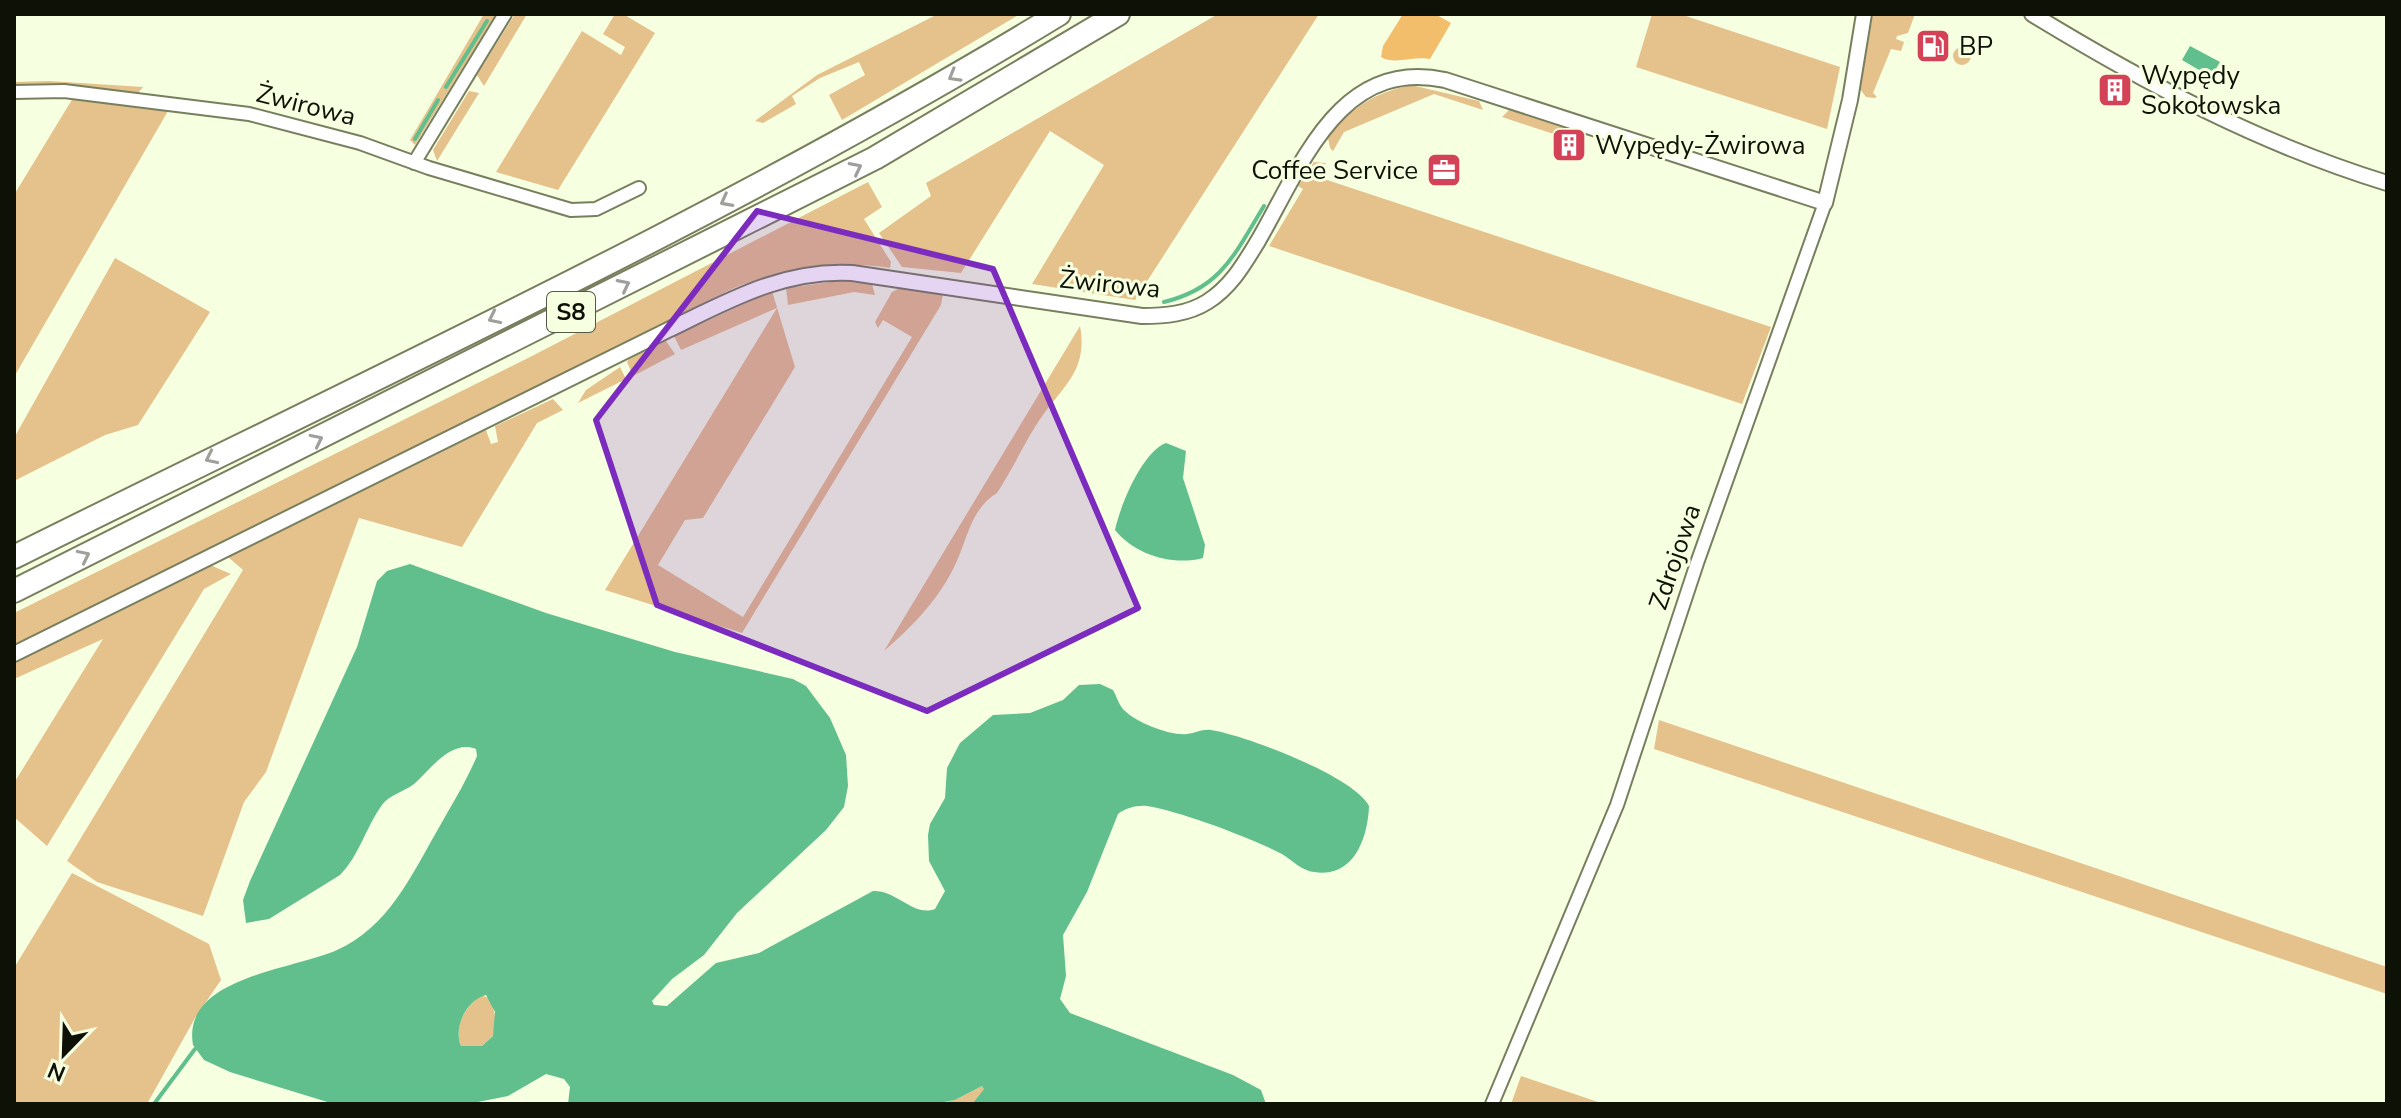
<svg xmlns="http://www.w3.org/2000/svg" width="2401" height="1118" font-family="'Nunito Sans',sans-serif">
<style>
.green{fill:#e5c18b}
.forest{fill:#f2be6b}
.water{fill:#60bf8d;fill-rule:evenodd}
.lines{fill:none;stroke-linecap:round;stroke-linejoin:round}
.stream{stroke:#60bf8d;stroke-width:4}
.minor-casing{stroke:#787f5e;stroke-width:16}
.tertiary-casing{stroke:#787f5e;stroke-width:18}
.motorway-casing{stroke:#787f5e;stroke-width:26}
.minor{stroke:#fff;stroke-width:12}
.tertiary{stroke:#fff;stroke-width:14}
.motorway{stroke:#fff;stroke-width:22}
.oneway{stroke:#9fa09b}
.marked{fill:#7b2cbf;fill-opacity:0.2;stroke:#7b2cbf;stroke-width:6;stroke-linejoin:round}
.labels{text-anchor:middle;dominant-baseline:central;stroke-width:6;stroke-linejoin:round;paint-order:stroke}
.shield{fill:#f7ffe1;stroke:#545847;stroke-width:2}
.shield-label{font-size:24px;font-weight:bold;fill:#0e1105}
.poi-label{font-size:26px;fill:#0e1105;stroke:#f7ffe1;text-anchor:start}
.street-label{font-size:26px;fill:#0e1105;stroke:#f7ffe1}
</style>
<rect width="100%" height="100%" fill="#f7ffe1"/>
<path class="green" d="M484 14H496L415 145 410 140Z
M515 14H527L484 86 477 75Z
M615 14H623L655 33 558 190 496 172 582 31 621 55 625 47 603 34Z
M938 14H1020L842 120 829 95 865 75 859 62 820 78 792 96 796 104 763 123 755 121 817 75Z
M1218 14H1319L1135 300 1032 284 1104 165 1050 131 961 273 902 267 879 233 931 196 926 183Z
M1652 14H1680L1840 67 1827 129 1636 67Z
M1873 14H1915L1908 33 1897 36 1896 39 1904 42 1901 51 1891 49 1873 93 1877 97 1874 98 1866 97 1860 89Z
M1953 56a9 9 0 1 1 18 0a9 9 0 1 1-18 0Z
M49 81 143 87 145 85 138 93 72 85H14V82Z
M1411 85 1479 101 1483 110 1434 94 1344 132 1333 151 1330 148 1328 138C1350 107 1375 93 1411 85Z
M469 91 479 93 437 161 433 150Z
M73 98 168 111 14 377V195Z
M1510 109 1579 132 1575 141 1502 117Z
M1314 162 1326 163 1318 177 1771 327 1742 404 1269 246 1303 189 1298 186Z
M868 182 882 207 864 219 891 262 890 268C834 260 787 267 734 288L14 646V613L532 356Z
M115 258 210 312 138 425 105 435 14 481V438Z
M838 281 872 284 875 295 854 292 788 305 786 288Z
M902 287 943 294 941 305 742 633 605 590 777 308 681 350 674 336 772 291 795 367 703 518 685 520 658 565 743 617 912 337 883 320 878 328 875 322 892 292Z
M1080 326C1087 364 1070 381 1048 408 1028 434 1015 466 997 493 971 509 968 537 956 563 940 598 913 626 884 651Z
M666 341 675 354 633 376 627 362 629 359Z
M620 367 626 379 578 403 586 390Z
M553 399 563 410 537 423 462 547 359 518 266 772 244 802 203 916 97 882 67 861 243 570 228 557 486 430 491 444 498 442 495 426Z
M210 565 231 574 204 589 47 846 14 817V783L103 639 14 679V663Z
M1659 720 2387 967V994L1654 749Z
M72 873 209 944 221 980 195 1018 147 1104H14V968Z
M481 995 491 999 496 1020 493 1036 482 1046H461C453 1027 465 1007 481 995Z
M1521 1076 1604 1104H1511Z
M982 1086 985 1088 972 1104H933L955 1100Z"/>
<path class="forest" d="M1403 14H1435L1451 23 1430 59C1414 56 1394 65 1381 57L1383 46Z"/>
<path class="water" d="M2190 46 2220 62 2211 77 2182 60Z
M1166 443 1186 451 1183 478 1205 545 1203 558C1173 566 1135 555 1115 530 1120 506 1142 452 1166 443Z
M410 564 546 613 675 652 793 679 806 686 830 718 846 755 848 786 844 807 826 830 737 913 704 955 672 979 652 1001 654 1005 667 1006 716 963 759 953 873 891C897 890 913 917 935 909L945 891 929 861 928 835 930 824 945 798 947 768 960 743 993 715 1030 713 1063 700 1079 685 1100 684 1113 690C1117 697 1119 706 1125 711 1137 723 1171 736 1187 734 1196 733 1202 729 1211 730 1244 735 1354 776 1369 806 1368 837 1354 879 1314 872 1302 871 1292 860 1282 854 1251 838 1180 811 1147 806 1136 805 1126 808 1118 814L1087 892 1063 935 1066 976 1060 999 1070 1013 1233 1075 1261 1090 1266 1104H972L984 1089 982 1086 955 1100 933 1104H568L570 1087 564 1079 546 1074 508 1096 468 1104H334L230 1072 204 1060 193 1045C181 977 293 970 337 950 388 927 410 878 437 831 451 806 466 782 477 756L476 749C451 739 430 770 414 784 404 792 390 794 382 805 366 827 359 856 340 875L269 919 246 923 243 900 250 881 357 647 377 581 387 571ZM486 995 495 1012 493 1036 482 1046H461C453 1028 466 1000 486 995Z"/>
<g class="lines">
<path class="stream" d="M446 87 487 21
M415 139 438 100
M1164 302C1222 288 1235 253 1264 206
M154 1104 195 1049"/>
<g class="minor-casing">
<path id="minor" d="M14 92 64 91 249 114 360 143 429 168 571 210 596 209 639 188
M414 163 505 14
M1492 1104 1617 805 1697 563 1825 203"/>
</g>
<g class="tertiary-casing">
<path id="tertiary" d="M2032 14C2145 83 2260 144 2387 183
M14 654 668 330C728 301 783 269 852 273L1142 316C1165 316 1188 314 1207 302 1231 287 1244 264 1258 241 1301 167 1339 57 1445 80L1825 203 1850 100 1864 14"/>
</g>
<g class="motorway-casing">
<path id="motorway" d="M14 557C365 382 724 218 1059 14
M14 591 875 158 1118 14"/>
</g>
<use href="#minor" class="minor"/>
<use href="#tertiary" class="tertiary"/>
<use href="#motorway" class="motorway"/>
</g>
<defs><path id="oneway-chevron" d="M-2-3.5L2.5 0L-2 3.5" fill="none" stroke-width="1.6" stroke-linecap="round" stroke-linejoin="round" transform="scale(2)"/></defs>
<g class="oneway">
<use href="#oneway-chevron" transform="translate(954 76) rotate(150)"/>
<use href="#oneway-chevron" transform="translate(856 168) rotate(-27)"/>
<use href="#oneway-chevron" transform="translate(726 201) rotate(152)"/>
<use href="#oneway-chevron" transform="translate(624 285) rotate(-27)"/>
<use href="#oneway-chevron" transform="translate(494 318) rotate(154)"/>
<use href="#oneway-chevron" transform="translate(317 440) rotate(-26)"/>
<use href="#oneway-chevron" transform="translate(211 458) rotate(154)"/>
<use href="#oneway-chevron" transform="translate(84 556) rotate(-26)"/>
</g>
<path class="marked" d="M757 211 993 269 1138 608 927 711 657 605 596 420Z"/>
<defs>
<g id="fuel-square" transform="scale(1.8)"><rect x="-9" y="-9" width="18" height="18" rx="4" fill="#d34256" stroke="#f7ffe1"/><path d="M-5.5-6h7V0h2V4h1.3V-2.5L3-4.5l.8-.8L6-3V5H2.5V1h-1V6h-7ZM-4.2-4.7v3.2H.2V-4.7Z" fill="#fff"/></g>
<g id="building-square" transform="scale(1.8)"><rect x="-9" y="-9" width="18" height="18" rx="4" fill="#d34256" stroke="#f7ffe1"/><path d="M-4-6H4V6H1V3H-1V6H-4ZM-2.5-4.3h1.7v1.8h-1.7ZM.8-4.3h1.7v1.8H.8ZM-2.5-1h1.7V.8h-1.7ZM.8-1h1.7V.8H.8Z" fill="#fff"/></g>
<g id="office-square" transform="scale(1.8)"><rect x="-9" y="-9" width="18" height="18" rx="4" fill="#d34256" stroke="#f7ffe1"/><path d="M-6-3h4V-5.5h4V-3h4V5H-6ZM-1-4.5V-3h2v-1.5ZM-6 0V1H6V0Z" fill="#fff"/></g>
</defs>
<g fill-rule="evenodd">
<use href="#fuel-square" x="1933" y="46"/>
<use href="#building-square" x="2115" y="90"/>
<use href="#building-square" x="1569" y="145"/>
<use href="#office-square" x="1444" y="170"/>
</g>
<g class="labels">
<rect class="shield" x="547" y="292" width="48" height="40" rx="6"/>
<g class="shield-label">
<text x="571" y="312">S8</text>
</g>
<g class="poi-label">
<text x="1959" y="46">BP</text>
<text x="2141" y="75">Wypędy<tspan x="2141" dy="30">Sokołowska</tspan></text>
<text x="1595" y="145">Wypędy-Żwirowa</text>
<text x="1418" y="170" text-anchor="end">Coffee Service</text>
</g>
<g class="street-label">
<text transform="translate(306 105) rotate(14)">Żwirowa</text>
<text transform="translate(1110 284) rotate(6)">Żwirowa</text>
<text transform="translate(1675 557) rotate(-71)">Zdrojowa</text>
</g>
</g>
<rect width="2401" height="1118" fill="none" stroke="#0e1105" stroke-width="32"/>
<g transform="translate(64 1054) rotate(203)" stroke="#f7ffe1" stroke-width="6" paint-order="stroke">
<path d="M0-6L14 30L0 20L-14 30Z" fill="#0e1105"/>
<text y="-12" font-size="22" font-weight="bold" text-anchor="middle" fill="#0e1105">N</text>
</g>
</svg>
